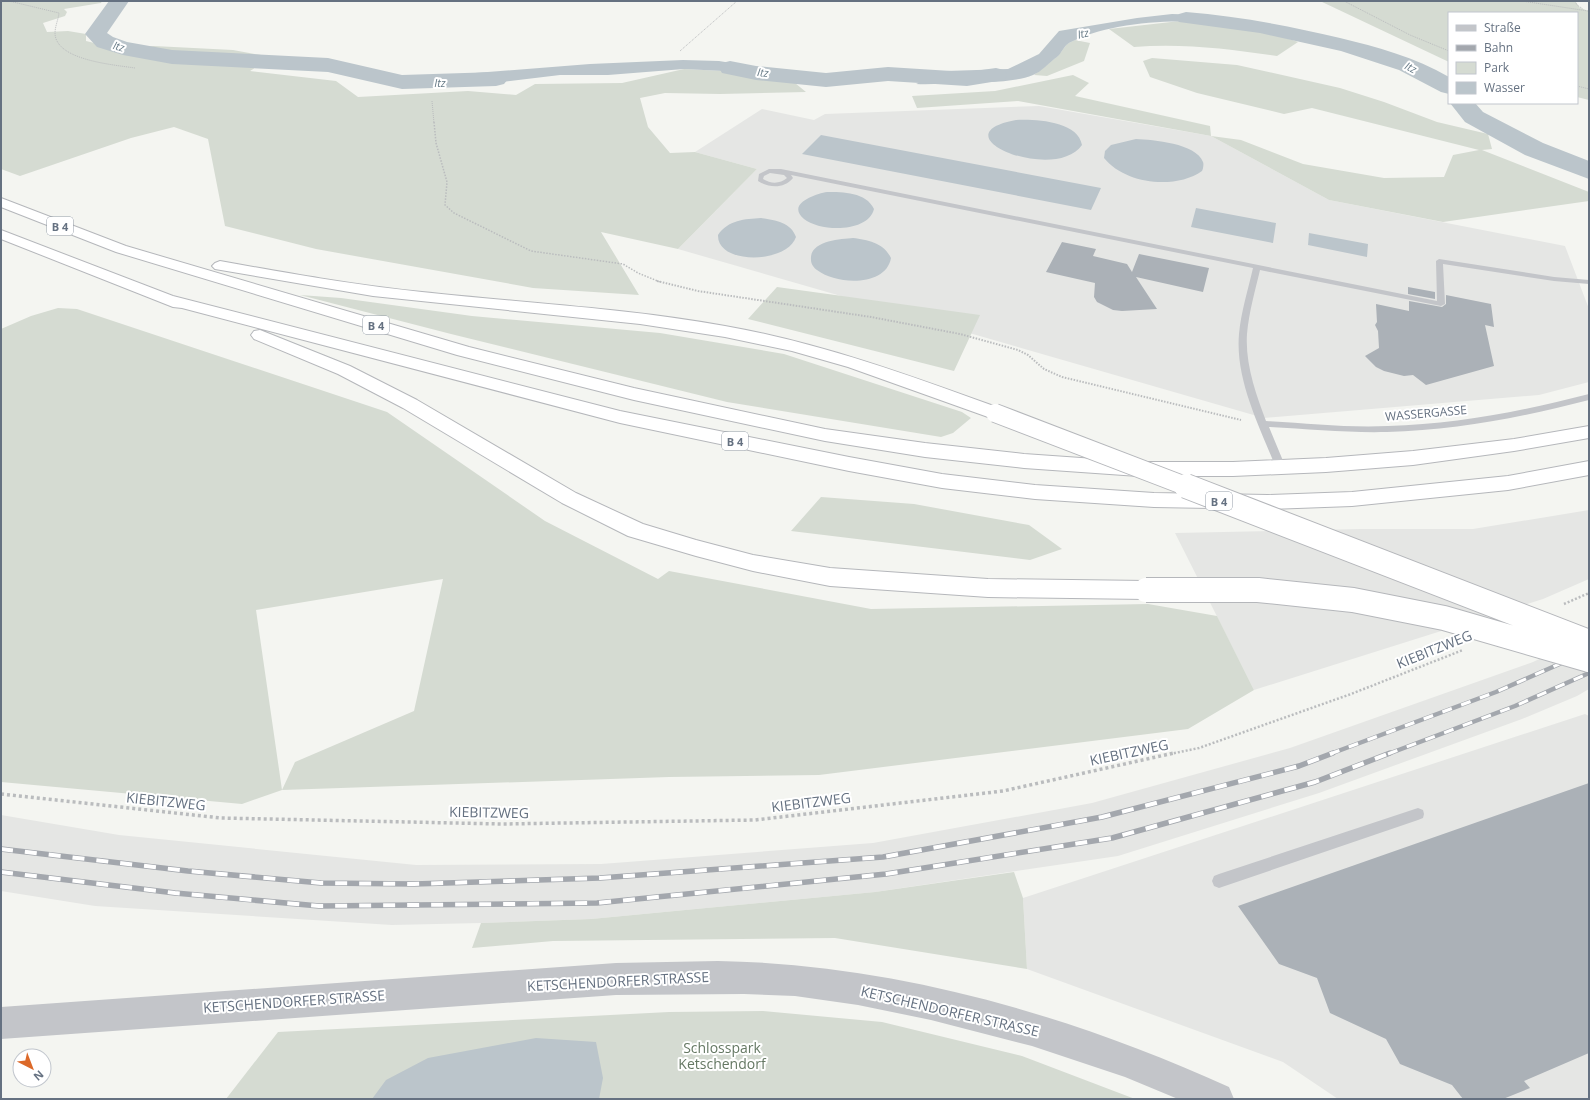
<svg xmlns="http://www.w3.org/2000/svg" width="1590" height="1100" font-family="'Open Sans',sans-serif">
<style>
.built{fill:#e5e6e4}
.green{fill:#d5dbd2;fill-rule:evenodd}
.water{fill:#bbc5cb}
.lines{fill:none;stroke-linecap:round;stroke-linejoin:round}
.river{fill:#bbc5cb;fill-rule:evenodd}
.building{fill:#abb1b7}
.trunk-casing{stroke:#b5b7bb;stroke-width:2}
.path-far4{stroke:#babcbe;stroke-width:1;stroke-dasharray:1 1;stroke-linecap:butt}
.path-far3{stroke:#babcbe;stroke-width:1.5;stroke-dasharray:1.5 1.5;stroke-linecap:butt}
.path-far2{stroke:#babcbe;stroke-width:2;stroke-dasharray:1.5 1.5;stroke-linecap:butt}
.path-far1{stroke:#babcbe;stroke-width:2.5;stroke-dasharray:2 2;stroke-linecap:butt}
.path{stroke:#babcbe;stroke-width:3.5;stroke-dasharray:3 3;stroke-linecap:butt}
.service{fill:#c3c5c9;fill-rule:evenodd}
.tertiary{fill:#c3c5c9;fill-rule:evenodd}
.trunk{fill:#fff;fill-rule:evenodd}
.rail-far1-casing{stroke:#a3a7ad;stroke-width:4.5}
.rail-casing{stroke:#a3a7ad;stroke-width:5.5}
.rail-far1{stroke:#fff;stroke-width:3;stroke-dasharray:10;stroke-linecap:butt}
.rail{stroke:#fff;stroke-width:4;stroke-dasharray:12;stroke-linecap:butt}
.trunk-bridge-far1-casing{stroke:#b5b7bb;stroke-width:20;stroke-linecap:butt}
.trunk-bridge-casing{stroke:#b5b7bb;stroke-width:26;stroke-linecap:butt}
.trunk-bridge-far1{stroke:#fff;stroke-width:18}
.trunk-bridge{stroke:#fff;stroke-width:24}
.labels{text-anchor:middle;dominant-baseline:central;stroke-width:4;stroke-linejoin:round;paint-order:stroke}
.far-water-label{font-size:11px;font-style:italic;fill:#657985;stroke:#fff}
.shield{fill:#fff;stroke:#939ca7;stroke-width:1}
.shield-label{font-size:11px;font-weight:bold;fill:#657181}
.street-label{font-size:12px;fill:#657181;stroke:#fff}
.near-street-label{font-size:14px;fill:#657181;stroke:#fff}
.near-park-label{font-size:14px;fill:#657863;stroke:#fff}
</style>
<rect width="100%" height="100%" fill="#f4f5f1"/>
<path class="built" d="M1039 106 1211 136 1329 200 1565 246 1589 309V382L1539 395 1264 418 678 249 757 169 695 152 762 109 814 120 825 114Z
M1589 510V579L1543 599 1254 690 1175 533 1361 529H1473Z
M1589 635V689L1577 696 1522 719 1319 793 1118 856 875 892 591 919 481 923 392 925 95 906 1 891V815L119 835 416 865 601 864 873 843 1092 803 1290 748 1533 662Z
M1585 714 1589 716V1099H1338L1283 1062 1027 969 1023 898Z"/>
<path class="green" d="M1 1H102L101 3 64 9 67 12 65 16 43 23 47 32 68 31 86 34V41L119 49 154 46 233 50 272 57 250 71 336 81 358 97 468 91 516 95 535 84 622 83 684 69 723 71 795 83 806 92 720 94 665 93 640 98 648 127 670 153 695 152 757 169 678 249 601 232 639 295 533 288 316 249 225 226 208 139 174 127 131 138 20 176 1 169Z
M1320 1H1575L1580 8 1589 11V100L1577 97V13H1449V62Z
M1180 21C1220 24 1260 28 1298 42L1277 56C1230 49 1182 43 1134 47L1109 29Z
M1075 40 1090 43 1084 61 1047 76 1034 75 1058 56 1067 44Z
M1152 58 1237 65 1340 88 1384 102 1437 122 1488 134 1492 149 1482 150 1589 192V201L1443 222 1329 200 1211 136 1018 101 917 108 912 96 995 91 1073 75 1089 83 1075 96 1210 126 1211 136 1241 140 1303 164 1384 178 1444 177 1453 155 1479 150 1312 108 1284 114 1197 93 1150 77 1143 61Z
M777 287 980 315 954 371 748 319Z
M300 295 341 298 472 316 660 333 784 354 962 412 971 418 953 433 941 437 727 402 451 334Z
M58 308 77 309 387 412 545 521 658 579 669 571 871 609 1148 604 1217 616 1254 690 1188 729 819 775 669 777 282 790 242 804 1 782V329L31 316ZM443 579 414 711 295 762 282 790 256 610Z
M821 497 914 504 1029 525 1062 549 1030 560 791 531Z
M1014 872 1023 898 1027 969 835 938 553 941 472 948 481 923 591 919 875 892Z
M763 1011 882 1022 1022 1056 1135 1099H226L278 1032 669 1012Z"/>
<path class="water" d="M1172 14 1205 15 1250 22 1247 29C1198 16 1113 19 1069 43 1063 47 1062 53 1057 57 1050 62 1041 72 1033 75 1014 83 982 82 961 83 945 83 931 85 916 84L946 71 1008 69 1039 54 1059 31 1137 18Z
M683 60 719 61 792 73 795 83 723 71 684 69 608 75H560L478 85 438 87 429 86 437 76 590 64Z
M1016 120C1035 119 1078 121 1082 145 1055 184 935 135 1016 120Z
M821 135 1101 188 1091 210 802 154Z
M1136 139C1153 140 1196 143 1203 162 1204 164 1203 169 1202 171 1175 190 1125 184 1104 158L1105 151 1111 145Z
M827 192C843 192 866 192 874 209 868 233 820 232 804 219 786 204 815 194 827 192Z
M1196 208 1276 223 1273 243 1191 227Z
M761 218C775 220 791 222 796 237 787 264 717 265 718 235 728 220 745 219 761 218Z
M1309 233 1368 244 1367 257 1308 245Z
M853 238C868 240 884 243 891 258 886 287 836 285 817 270 814 268 811 264 811 260 809 241 840 239 853 238Z
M536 1038 596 1042 603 1078 599 1099H372L386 1080 428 1058Z"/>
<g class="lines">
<path class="river" d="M109 1H129L107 33 113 37 127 42 172 50 328 58 402 75 496 72 504 74 508 79 504 84 496 86 402 89 328 72 172 64 123 55 97 47 85 34Z
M1186 12C1238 16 1289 26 1340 38 1377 47 1415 57 1449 77V94L1441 92 1399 70 1341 51 1260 33 1179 22 1176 18 1179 14Z
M730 61 756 66 826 73 888 67 967 72 996 68 1004 70 1008 75 1004 80 967 86 888 81 826 87 756 80 722 73 719 68 722 63Z
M1450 103H1475L1483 112 1543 143 1589 161V179L1525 155 1465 122Z"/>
</g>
<path class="building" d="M1062 242 1096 249 1093 256 1127 264 1132 272 1139 254 1209 268 1203 292 1136 277 1157 309 1122 311 1113 310 1097 302 1094 297 1095 283 1046 272Z
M1408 287 1435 292V299L1408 294Z
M1446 295 1491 304 1494 327 1485 325 1494 366 1426 385 1413 375 1404 376 1384 371 1376 367 1365 356 1379 348 1378 331 1375 325 1377 322 1376 304 1409 311V301L1442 307 1446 304Z
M1589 783V1053L1524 1081 1530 1088 1503 1099H1463L1452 1085 1400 1064 1386 1039 1330 1013 1317 978 1279 964 1238 906Z"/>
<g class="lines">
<g class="trunk-casing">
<path id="trunk" d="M1 198 126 246 469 347 634 388 825 429 925 443 1024 454 1138 462H1233L1326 458 1413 451 1514 439 1589 426V438L1514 451 1413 465 1326 472 1233 476H1138L1024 468 925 457 825 441 634 400 457 355 116 252 1 207Z
M1 230 173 296 620 411 849 457 942 474 1035 485 1154 493 1268 495 1352 492 1508 476 1589 461V475L1508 490 1352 506 1268 509 1154 507 1035 499 942 488 849 471 620 423 182 308 173 307 1 239Z
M220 261C287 273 354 285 422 292 523 303 625 308 725 326 821 343 911 376 1002 409L1004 413 1002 417 995 419 988 417 848 367 792 351 725 337 640 324 373 296 215 269 212 266 215 263Z
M260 330 350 366 417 400 576 493 643 524 696 540 753 555 830 568 988 579 1146 581 1154 584 1157 590 1154 596 1146 599 988 597 830 586 753 571 696 556 628 536 562 503 403 408 338 374 254 339 251 335 254 331Z"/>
</g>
<path class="path-far4" d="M9 1 59 13C58 22 52 32 57 41 67 61 115 65 135 68
M1344 1 1410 35 1449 51
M1522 1 1588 11
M1575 1 1577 5 1583 9
M680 51 737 1
M1577 86 1589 89
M432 101 434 123"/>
<path class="path-far3" d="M434 122 436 143 447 182 445 205 454 213 531 251 623 264 638 273 660 282"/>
<path class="path-far2" d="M657 281 698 291 871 317 960 334 1018 350 1028 355 1044 369 1062 377 1241 420"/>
<path class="path-far1" d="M1564 604 1589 593
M1170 754 1199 748 1351 694 1463 650"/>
<path class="path" d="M1 794 221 818 502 824 755 820 1003 791 1174 753"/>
<path class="service" d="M769 169H781L1437 301 1436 261 1439 259 1554 277 1589 280V284L1554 281 1443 264 1445 304 1441 306 1260 270C1255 291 1249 312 1247 334 1245 364 1256 394 1266 421 1307 423 1347 428 1388 426 1456 424 1523 411 1589 394V400C1523 417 1456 430 1387 432 1348 433 1308 429 1269 427L1286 468 1281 471 1276 468C1260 427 1235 380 1239 334 1241 312 1248 290 1253 268L791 175 793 178C784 189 769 188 758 181L759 174ZM770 173 784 175 787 178C780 184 771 184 763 179L764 176Z
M1418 808 1423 810 1424 814 1423 818 1418 820 1219 888 1214 886 1212 881 1214 876 1219 874Z"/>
<path class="tertiary" d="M718 961C894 964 1070 1015 1229 1087L1234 1099H1178L1125 1077 1032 1046 931 1020 858 1005 795 996 744 994 616 995 1 1039V1007L616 963Z"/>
<use href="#trunk" class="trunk"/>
<g class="rail-far1-casing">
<path id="rail-far1" d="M1330 754 1496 692 1589 651
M1388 754 1515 706 1589 673"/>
</g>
<g class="rail-casing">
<path id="rail" d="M1 849 188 871 321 883 414 884 600 878 883 857 1102 817 1299 766 1333 753
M1 872 175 893 319 906 597 903 886 874 1112 838 1315 782 1390 753"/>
</g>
<use href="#rail-far1" class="rail-far1"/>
<use href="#rail" class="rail"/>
<g class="trunk-bridge-far1-casing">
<path id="trunk-bridge-far1" d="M995 413 1188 487"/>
</g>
<g class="trunk-bridge-casing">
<path id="trunk-bridge" d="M1186 486 1589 642
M1146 590H1258L1353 600 1444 618 1589 660"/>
</g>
<use href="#trunk-bridge-far1" class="trunk-bridge-far1"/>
<use href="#trunk-bridge" class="trunk-bridge"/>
</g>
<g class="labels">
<g class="far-water-label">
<text transform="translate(1083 33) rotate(-13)">Itz</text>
<text transform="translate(119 46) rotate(16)">Itz</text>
<text transform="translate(1411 67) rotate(27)">Itz</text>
<text transform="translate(763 72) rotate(7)">Itz</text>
<text x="440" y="82">Itz</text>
</g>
<g class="shield">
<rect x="47" y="217" width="26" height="18" rx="3"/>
<rect x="363" y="316" width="26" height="18" rx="3"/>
<rect x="722" y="432" width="26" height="18" rx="3"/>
<rect x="1206" y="492" width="26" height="18" rx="3"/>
</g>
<g class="shield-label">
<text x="60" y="226">B 4</text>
<text x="376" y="325">B 4</text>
<text x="735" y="441">B 4</text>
<text x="1219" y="501">B 4</text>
</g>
<g class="street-label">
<text transform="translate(1426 413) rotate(-5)">WASSERGASSE</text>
</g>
<g class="near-street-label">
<text transform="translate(1434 649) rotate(-22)">KIEBITZWEG</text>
<text transform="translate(1129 752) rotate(-12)">KIEBITZWEG</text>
<text transform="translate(166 801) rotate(6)">KIEBITZWEG</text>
<text transform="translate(811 802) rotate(-7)">KIEBITZWEG</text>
<text transform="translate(489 812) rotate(1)">KIEBITZWEG</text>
<text transform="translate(618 981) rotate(-3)">KETSCHENDORFER STRASSE</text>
<text transform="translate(294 1001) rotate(-4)">KETSCHENDORFER STRASSE</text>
<text transform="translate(950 1011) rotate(13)">KETSCHENDORFER STRASSE</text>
</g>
<g class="near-park-label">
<text x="722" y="1047">Schlosspark<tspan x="722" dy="16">Ketschendorf</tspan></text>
</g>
</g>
<rect width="1590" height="1100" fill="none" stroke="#657181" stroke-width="4"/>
<rect x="1448" y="12" width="130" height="92" fill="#ffffff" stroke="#c1c6cd"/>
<rect x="1456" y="25" width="20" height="6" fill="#c3c5c9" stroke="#c1c6cd"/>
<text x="1484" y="32" font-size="12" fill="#657181">Straße</text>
<rect x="1456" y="45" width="20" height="6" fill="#a3a7ad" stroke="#c1c6cd"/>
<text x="1484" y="52" font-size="12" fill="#657181">Bahn</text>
<rect x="1456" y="62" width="20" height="12" fill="#d5dbd2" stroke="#c1c6cd"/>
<text x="1484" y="72" font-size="12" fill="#657181">Park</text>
<rect x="1456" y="82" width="20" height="12" fill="#bbc5cb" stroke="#c1c6cd"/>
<text x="1484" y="92" font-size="12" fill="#657181">Wasser</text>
<g transform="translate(32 1068) rotate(138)"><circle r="19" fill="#ffffff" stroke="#c1c6cd"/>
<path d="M0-3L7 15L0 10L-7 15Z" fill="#dc6929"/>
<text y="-6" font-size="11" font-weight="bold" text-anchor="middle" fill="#657181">N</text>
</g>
</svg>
